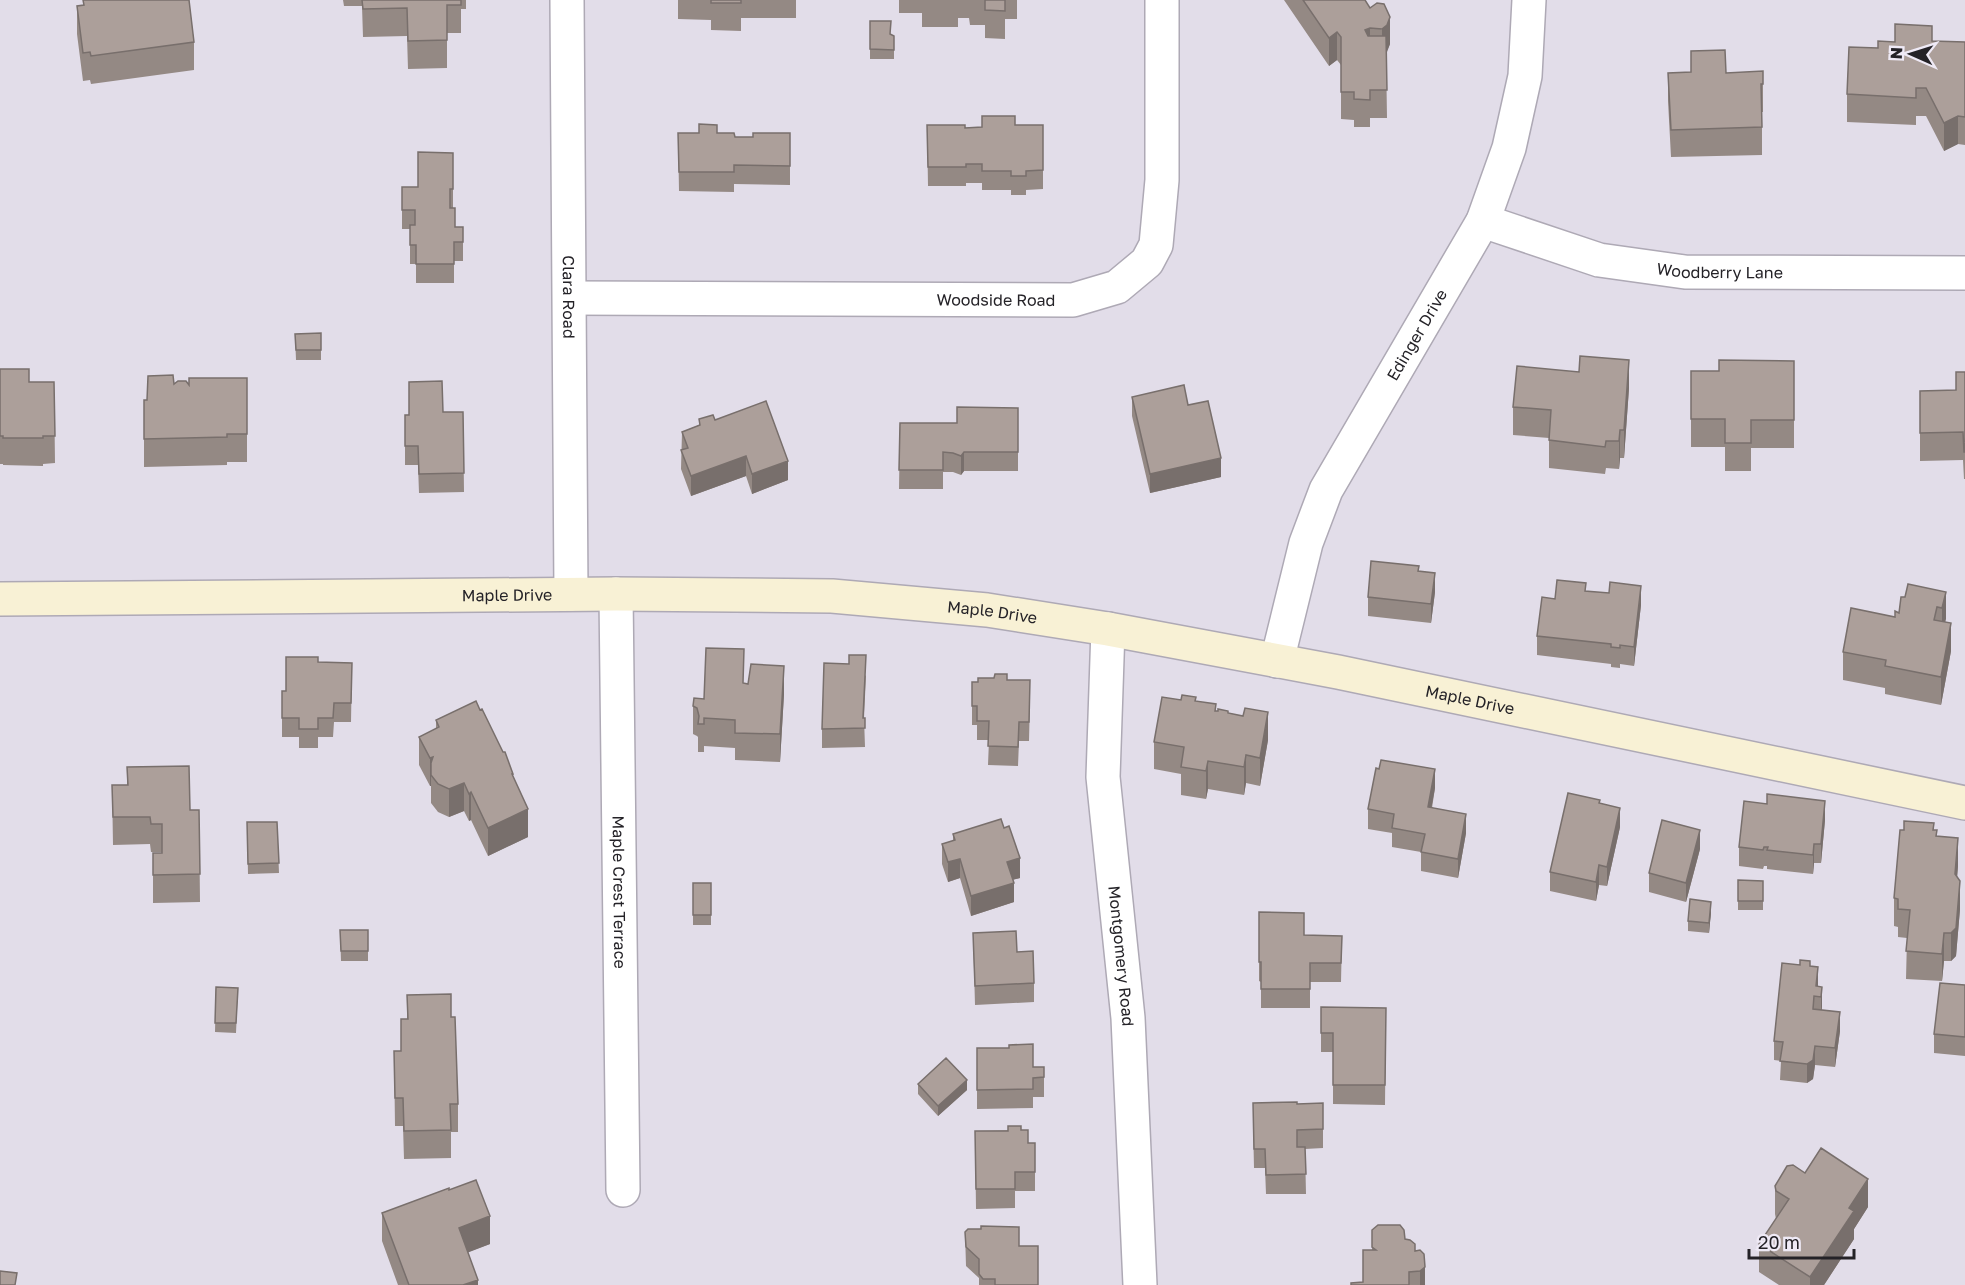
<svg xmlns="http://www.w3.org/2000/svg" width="1965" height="1285" font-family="'Golos Text',sans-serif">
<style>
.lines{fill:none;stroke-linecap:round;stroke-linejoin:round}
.street-casing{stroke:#aea9b5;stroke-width:36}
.secondary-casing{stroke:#aea9b5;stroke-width:36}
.street{stroke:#fff;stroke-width:33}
.secondary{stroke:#f8f1d5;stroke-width:33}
.wall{fill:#948984}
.shaded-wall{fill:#786f6c}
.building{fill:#ac9f9a;stroke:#786f6c;stroke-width:1.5}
.labels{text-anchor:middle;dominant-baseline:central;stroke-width:5;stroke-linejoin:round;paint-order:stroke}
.street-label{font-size:16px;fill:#242227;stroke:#efeaf6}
</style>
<rect width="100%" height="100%" fill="#e2dde9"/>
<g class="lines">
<g class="street-casing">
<g id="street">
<path id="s1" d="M567 0 571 594"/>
<path id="s2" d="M1483 221 1599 260 1685 272 1965 273"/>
<path id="s3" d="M570 298 1073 300 1117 287 1147 262 1156 245 1162 180V0"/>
<path id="s4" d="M616 594 623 1190"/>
<path id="s5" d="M1108 629 1103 777 1128 1018 1140 1285"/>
<path id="s6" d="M1277 661 1306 543 1326 490 1483 221 1509 148 1525 76 1529 0"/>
</g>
</g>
<g class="secondary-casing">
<g id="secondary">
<path id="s7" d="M0 599 616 594 832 596 987 610 1108 629 1338 672 1965 803"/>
</g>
</g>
<use href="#street" class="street"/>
<use href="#secondary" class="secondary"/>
</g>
<path class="wall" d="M83 0H189L194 42V70L91 84 90 80 83 81 77 34V6H83Z
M343 0H466V9H461V33H447V68L408 69 407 36 363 37 362 6H344Z
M678 0H796V18H741V31L711 30V20L678 19Z
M899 0H1017V19H1005V39L985 38V25H970L969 18H958V27H922V13H899Z
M1284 0H1366H1365L1390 44 1386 53 1387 118H1370V127H1354V120L1341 119V65L1337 60 1329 66Z
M870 21 894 36V59H870Z
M1932 41 1965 42V145L1958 144 1944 151 1926 116H1916V125L1847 122V94L1878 48 1895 42Z
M1691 51 1726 73 1763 84V112H1762V155L1671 157 1668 101V73L1691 72Z
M927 125 965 128 1015 125H1043V189L1026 190V195H1011V190H982V183H966V186H928Z
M678 133 735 137H753L790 133V185L734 184V192L679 191Z
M453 153V208L455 227H463V261H454V283H416V264H410V229H402V187H418Z
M321 333V360H296L295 334Z
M1794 361V448H1751V471H1725V447H1691V371H1719Z
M0 369 29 382H54L55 463 43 464V466L3 465V464H0Z
M1965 372V479H1964L1963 460 1920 461V391L1956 390Z
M247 378V462H227V465L144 467V400H147L174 384 189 385Z
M1629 388 1624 458H1620L1619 469 1606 468 1605 474 1549 468V438L1513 435V407Z
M1132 397 1188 405 1221 477 1150 493 1132 416Z
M1018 408V471H964L961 475 953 472H943V489H899L900 423H957Z
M443 412H463L464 492 419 493 418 465H405V415Z
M699 419 715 420 788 480 752 494 746 476 691 496 681 469 682 432 699 425Z
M1419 571 1435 592 1431 623 1368 616V597Z
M1586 591 1641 605 1634 666 1620 664V668L1611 667V664L1537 655V636L1555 599Z
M1946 592 1945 622 1951 651 1941 705 1885 694V688L1843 680V652L1895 617 1899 613Z
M318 662 352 663 351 722H334L333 737H318V748H299V737H282V691H286Z
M866 675 864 718 865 747 822 748V729Z
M972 682 1030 699 1029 741H1019L1018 766 988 765 989 740H977V725H972Z
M744 683 784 694 780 762 735 760V748L704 746V752H698V737L697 736 693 734V706L704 699Z
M1181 700 1196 701 1216 711 1228 714 1268 740 1260 786 1246 783 1244 795 1208 789 1206 799 1181 795V774L1154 769V742Z
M436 720 513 778 528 837 488 856 471 820 469 821 464 811 449 817 438 812 431 803V786H430L419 765V737L436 729Z
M127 767 190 810H199L200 902 153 903V853H162V852H151L150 844 113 845 112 785H127Z
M1435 788 1432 808 1466 833 1458 878 1421 871V852L1392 847V833L1368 829V809Z
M1600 804 1620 827 1607 886 1599 885 1596 901 1550 891V872Z
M1825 820 1821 863H1814L1813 874 1767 869V866H1764L1763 869 1739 866V847Z
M247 822H277L279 873 248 874Z
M1934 830 1937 836 1958 866 1957 877 1960 909 1956 956 1951 961H1944L1942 981 1906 979 1907 938 1898 937V927L1894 926V898Z
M953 834 1020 878 1012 880 1014 902 971 916 960 878 948 882 942 864V844L953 841Z
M1700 849 1686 902 1649 892V873Z
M1738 880 1763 881V910H1738Z
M693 883H711V925H693Z
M1711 912 1709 933 1688 931V921Z
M340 930H368V961H341Z
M973 933 1017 952 1034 983V1002L975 1005Z
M1304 935 1342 936 1341 982H1310V1008H1261V982L1259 981V962Z
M1810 966 1818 987H1822V1010L1840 1031 1835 1067 1815 1065 1813 1079 1807 1083 1780 1080 1781 1061 1774 1060V1041Z
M1965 985V1056L1934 1053V1034Z
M216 987 238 988 236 1033 215 1032Z
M407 995 451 1017 458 1104V1132H451V1158L404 1159 403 1126H395L394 1051H401V1019H407Z
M1321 1007 1386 1008 1385 1105 1333 1104V1052H1321Z
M977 1048 1033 1067H1044V1097H1033V1108L977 1109Z
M918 1084 967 1090 938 1116 918 1094Z
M1297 1104 1323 1129V1148L1305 1149 1306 1194H1266L1265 1168H1254L1253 1122Z
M1021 1130 1028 1143H1035V1191H1015V1208L976 1209 975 1131Z
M1805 1173 1868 1207 1854 1229V1239L1824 1285H1779L1759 1272V1244L1776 1219 1775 1214V1186Z
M449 1190 490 1244 468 1252 478 1285H398L382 1241V1213Z
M1372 1230 1405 1239 1415 1251 1425 1285H1351L1363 1282 1372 1250Z
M965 1232 1019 1246 1038 1285H979V1278L966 1266Z"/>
<path class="shaded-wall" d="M1390 17V44L1387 52 1382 57V29Z
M1370 28V56L1365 30Z
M1337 32V60L1329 66V38Z
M1958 116V144L1944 151V123Z
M1629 360V388L1624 458V430Z
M1620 430V458L1619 469V441Z
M964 452V471L961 475V456Z
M746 456V476L691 496V476Z
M1221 458V477L1150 493V474Z
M788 461V480L752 494V474Z
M1435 573V592L1431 623V604Z
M1641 586V605L1634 666V647Z
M1946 592V619L1942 636V608Z
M1951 623V651L1941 705V677Z
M784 666V694L780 762V734Z
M1268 712V740L1260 786V758Z
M1246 755V783L1244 795V767Z
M433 757 431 763V786H430V758Z
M1208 761V789L1206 799V771Z
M1435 769V788L1428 826V807Z
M464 783V811L449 817V789Z
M471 792V820L469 821V794Z
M1825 801V820L1821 863V844Z
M1620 808V827L1607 886V867Z
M528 809V837L488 856V828Z
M1466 814V833L1458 878V859Z
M1700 830V849L1686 902V883Z
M1958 838V866L1955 902V874Z
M1814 844V863L1813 874V855Z
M1020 858V878L1007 881V862Z
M960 859V878L948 882V862Z
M1599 865V885L1596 901V882Z
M1960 881V909L1956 956 1951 961V933Z
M1014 883V902L971 916V896Z
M1711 902V912L1709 933V923Z
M1944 933V961L1942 981V954Z
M1818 967V986H1816Z
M1822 987V1006L1821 1016V997Z
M1840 1012V1031L1835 1067V1048Z
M1815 1046V1065L1813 1079 1807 1083V1064Z
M967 1080V1090L938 1116V1106Z
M1868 1179V1207L1854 1229V1239L1824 1285H1810V1277L1849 1208Z
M490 1216V1244L459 1256V1228Z
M1425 1267V1285H1420V1271Z
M478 1280V1285H463Z"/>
<path class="building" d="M83 0H189L194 42 91 56 90 52 83 53 77 6 84 5Z
M362 0H461V5H447V40L408 41 407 8 363 9Z
M711 0H741V3H711Z
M985 0H1005V11L985 10Z
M1303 0H1365L1370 8 1377 3 1384 4 1390 17 1387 25 1382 29 1370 28 1365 30 1368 36H1386L1387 90H1370V100L1354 99V92H1341V37L1337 32 1329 38Z
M870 21H891L890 34 894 36V50L870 49Z
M1895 24 1932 26V41L1965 42V117L1958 116 1944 123 1926 88H1916V98L1847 94 1849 47 1878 48V41L1895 42Z
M1725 50 1726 73 1763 71V84H1761L1762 127 1671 130 1668 73 1691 72V51Z
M982 116H1015V125H1043V170L1026 171V176H1011V171H982V164H966V167H928L927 125H965V128L982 127Z
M699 124 717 125V133H734L735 137H753V133H790V166L734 165V172H679L678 133H699Z
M418 152 453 153V189H450V208H455V227H463V242H454V264H416V245H410V225H415V210H402V187H418Z
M321 333V350H296L295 334Z
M1580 356 1629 360 1624 430H1620L1619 441H1606L1605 447 1549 440 1551 410 1513 407 1517 366 1579 372Z
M1719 360 1794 361V420H1751V443H1725V419H1691V371H1719Z
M0 369H29V382H54L55 436H43V438H3V436H0Z
M1956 372H1965V452H1964L1963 432 1920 433V391L1956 390Z
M173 375 174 384 178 381H186L189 385V378H247V434H227V437L144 439V400H147L148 376Z
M442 381 443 412H463L464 473 419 474 418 446H405V415H409V382Z
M1184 385 1188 405 1208 401 1221 458 1150 474 1132 397Z
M766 401 788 461 752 474 746 456 691 476 681 450 688 448 682 432 700 425 699 419 713 415 715 420Z
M957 407 1018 408V452H964L961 456 953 453 943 452V470H899L900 423H957Z
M1371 561 1419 566 1418 571 1435 573 1431 604 1368 597Z
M1557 580 1586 583 1585 591 1609 593 1610 582 1641 586 1634 647 1620 645V648L1611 647V644L1537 636 1542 597 1555 599Z
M1908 584 1946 592 1942 608 1937 607 1934 620 1951 623 1941 677 1885 666 1886 660 1843 652 1851 608 1895 617V611L1899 613 1901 597H1905Z
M706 648 744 649 743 683 748 684 751 664 784 666 780 734 735 733V720L704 718V724H698L699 716 697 708 693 706 694 698 704 699Z
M849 655H866L863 718H865V728L822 729 824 663 849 664Z
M286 657H318V662L352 663 351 703H334L333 718H318V729H299V718H282V691H286Z
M995 674H1007V680H1030L1029 722H1019L1018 747 988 746 989 721H977V706H972V682H978V678H994Z
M1182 695 1196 697 1195 701 1216 704 1215 711H1218V709L1228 711V713L1243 716 1245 708 1268 712 1260 758 1246 755 1244 767 1208 761 1206 771 1181 767 1184 747 1154 742 1162 697 1181 700Z
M476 701 480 710 482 709 503 752H505L513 774H512L528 809 488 828 471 792 469 794 464 783 449 789 438 784 431 775V763L433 757 430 758 419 737 439 727 436 720Z
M1381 760 1435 769 1428 807 1466 814 1458 859 1421 852 1425 834 1392 828 1394 814 1368 809 1376 768 1379 769Z
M189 766 190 810H199L200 874 153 875V853H162V824H151L150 817H113L112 785H128L127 767Z
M1568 793 1600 800 1599 803 1620 808 1607 867 1599 865 1596 882 1550 872Z
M1767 794 1825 801 1821 844H1814L1813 855 1767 850 1768 847H1764L1763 850 1739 847 1744 801 1767 804Z
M1001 819 1004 828 1009 826 1020 858 1007 862 1014 883 971 896 960 859 948 862 942 844 955 840 953 834Z
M1662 820 1700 830 1686 883 1649 873Z
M1904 821 1934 823 1933 830H1937L1936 836 1958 838 1955 874 1960 881 1956 928 1951 933H1944L1942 954 1906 951 1910 910 1898 909V899L1894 898 1900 830H1904Z
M247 822H277L279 863 248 864Z
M1738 880 1763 881V901H1738Z
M693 883H711V915H693Z
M1690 899 1711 902 1709 923 1688 921Z
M1259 912 1304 913V935L1342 936 1341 963H1310V989H1261V962H1259Z
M340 930H368V951H341Z
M1016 931 1017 952 1033 951 1034 983 975 986 973 933Z
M1800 960 1810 961V966L1818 967 1816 986 1822 987 1821 997 1814 996 1813 1009 1840 1012 1835 1048 1815 1046 1813 1060 1807 1064 1780 1061 1783 1042 1774 1041 1782 963 1800 965Z
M1940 983 1965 985V1037L1934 1034Z
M216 987 238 988 236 1023H215Z
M451 994V1017H455L458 1104H450L451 1130 404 1131 403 1098H395L394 1051H401V1019H408L407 995Z
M1321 1007 1386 1008 1385 1085H1333V1033H1321Z
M1033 1044V1067H1044V1077L1033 1078V1089L977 1090V1048H1009V1045Z
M946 1058 967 1080 938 1106 918 1084Z
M1297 1102V1104L1323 1103V1129L1297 1130V1147H1305L1306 1174 1266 1175 1265 1149H1254L1253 1103Z
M1008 1126H1021V1130H1028V1143H1035V1172H1015V1189H976L975 1131H1008Z
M1821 1148 1868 1179 1849 1208 1854 1211 1810 1277 1759 1244 1789 1199 1776 1191 1775 1186 1787 1166 1793 1165 1805 1173Z
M476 1180 490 1216 459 1228 478 1280 463 1285H409L382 1213 449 1188V1190Z
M1378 1225H1400L1404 1230 1405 1239 1410 1240 1415 1244V1251L1420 1250 1424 1254 1425 1267 1420 1271 1409 1272V1285H1351V1283L1363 1282V1250H1376L1372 1247V1230Z
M981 1226 1019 1227V1246H1038V1285H995V1279H983L979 1274V1259L966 1247 965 1232 968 1229H981Z
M0 1271 17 1273 15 1285H0Z"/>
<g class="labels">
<g class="street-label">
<text stroke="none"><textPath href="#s2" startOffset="244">Woodberry Lane</textPath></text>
<text stroke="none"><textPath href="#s1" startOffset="297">Clara Road</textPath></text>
<text stroke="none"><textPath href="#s3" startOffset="426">Woodside Road</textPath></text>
<text stroke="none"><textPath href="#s6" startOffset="358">Edinger Drive</textPath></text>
<text stroke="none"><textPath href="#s7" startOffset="507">Maple Drive</textPath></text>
<text stroke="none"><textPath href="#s7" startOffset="993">Maple Drive</textPath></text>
<text stroke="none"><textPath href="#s7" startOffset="1479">Maple Drive</textPath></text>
<text stroke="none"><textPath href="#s4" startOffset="298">Maple Crest Terrace</textPath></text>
<text stroke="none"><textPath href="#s5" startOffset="328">Montgomery Road</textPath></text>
</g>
</g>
<g transform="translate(1911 54) rotate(273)" stroke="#efeaf6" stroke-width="4.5" paint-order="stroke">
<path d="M0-4.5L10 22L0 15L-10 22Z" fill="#242227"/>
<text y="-9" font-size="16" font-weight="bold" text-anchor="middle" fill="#242227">N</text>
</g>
<path d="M1749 1249v9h105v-9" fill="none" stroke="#242227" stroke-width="3"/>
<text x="1758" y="1249" font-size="18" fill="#242227" stroke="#efeaf6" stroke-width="4.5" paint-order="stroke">20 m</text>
</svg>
